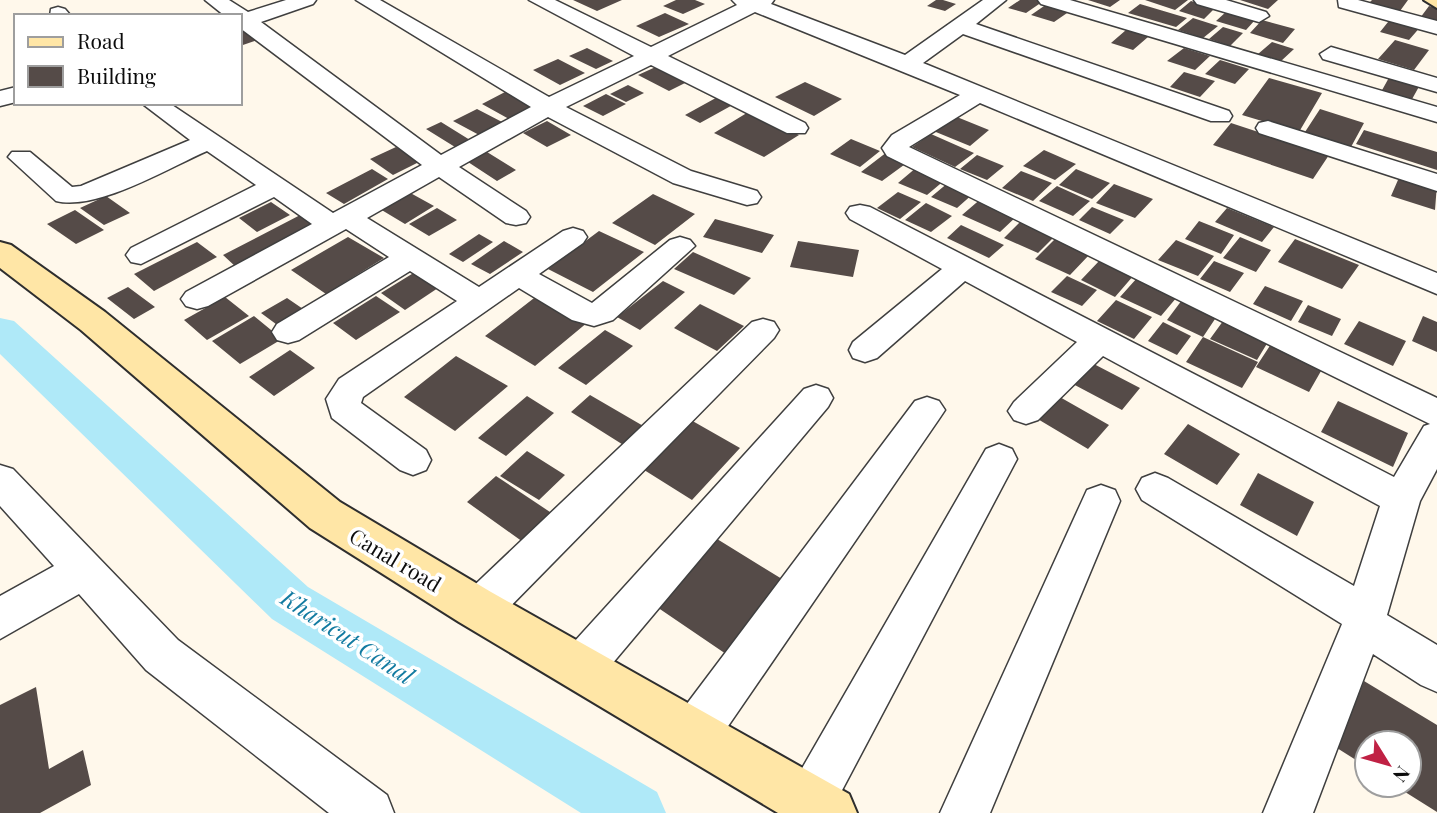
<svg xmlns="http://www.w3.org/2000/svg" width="1437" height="813" font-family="'Playfair Display',serif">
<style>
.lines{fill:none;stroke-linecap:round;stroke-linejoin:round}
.canal{fill:#afe9f8;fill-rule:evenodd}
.building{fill:#554b48}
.street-casing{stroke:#3f3f3f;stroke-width:3}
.secondary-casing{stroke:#2e2e2e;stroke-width:4}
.street{fill:#fff;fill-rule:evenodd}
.secondary{fill:#ffe6a6;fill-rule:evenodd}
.labels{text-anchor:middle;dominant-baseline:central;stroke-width:7;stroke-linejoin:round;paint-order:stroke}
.street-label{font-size:21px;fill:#0c0c0c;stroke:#fff}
.water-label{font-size:23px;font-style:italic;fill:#137ba1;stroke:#fff}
</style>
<rect width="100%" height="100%" fill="#fff8eb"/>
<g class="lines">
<path class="canal" d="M0 318 14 321 308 587 657 792 666 813H581L272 619 0 354Z"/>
</g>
<path class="building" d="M573 0H622L597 11Z
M676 0H695L705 4 683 14 663 6Z
M936 0H943L956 4 945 11 927 6Z
M1020 0H1037L1042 2 1026 13 1008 8Z
M1088 0H1120L1110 7Z
M1145 0H1188L1175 10Z
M1240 0H1278L1268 9Z
M1372 0H1408L1400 11 1369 3Z
M1191 1 1215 8 1204 19 1179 11Z
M1047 4 1070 11 1054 22 1031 15Z
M1140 4 1187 18 1176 27 1128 13Z
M1429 6 1437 8V22L1420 18Z
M1227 11 1255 20 1246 30 1216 21Z
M665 13 689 24 659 37 636 26Z
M1392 17 1422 25 1409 40 1380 32Z
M1193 18 1218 26 1203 38 1178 30Z
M1262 20 1295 29 1283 43 1250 33Z
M1223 27 1243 33 1230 46 1209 39Z
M250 28 263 38 240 46V31Z
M1126 30 1148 37 1133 50 1111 43Z
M1395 40 1429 50 1414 70 1378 59Z
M1272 42 1294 49 1280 62 1258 54Z
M587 48 613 61 596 69 569 56Z
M1184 48 1210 56 1195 70 1167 61Z
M558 59 585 73 560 85 533 70Z
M1220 60 1249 69 1235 84 1205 74Z
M660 65 691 80 669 91 638 75Z
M1184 72 1215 81 1200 97 1170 87Z
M1391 74 1421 83 1411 101 1381 92Z
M1269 78 1322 93 1299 132 1242 115Z
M805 82 842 99 814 116 775 97Z
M628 85 644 93 626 102 610 94Z
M505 92 533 107 509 119 482 104Z
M606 94 626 104 603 116 583 106Z
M723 94 738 102 700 123 685 115Z
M477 109 504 123 481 136 453 121Z
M1320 109 1364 123 1351 147 1305 132Z
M750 111 799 135 764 157 714 133Z
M952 115 989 130 970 146 931 130Z
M547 121 571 135 547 147 523 133Z
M441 122 470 140 455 147 426 129Z
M1231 123 1329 155 1313 179 1213 145Z
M1364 130 1437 152V170L1356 144Z
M931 134 974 153 955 167 912 147Z
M851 139 880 151 860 167 830 154Z
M396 147 419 162 393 175 370 159Z
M1044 150 1076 164 1055 180 1023 166Z
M487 152 516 170 497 181 468 162Z
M887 152 908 162 882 181 861 172Z
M977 155 1004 166 987 180 960 169Z
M917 167 946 179 927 195 898 183Z
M372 169 388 179 344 204 326 193Z
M1076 169 1110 183 1092 199 1059 185Z
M1021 171 1052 183 1033 201 1002 188Z
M1401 173 1437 184 1435 210 1391 196Z
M949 182 974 193 957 208 931 197Z
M1114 184 1153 199 1135 218 1096 203Z
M1057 186 1090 201 1073 216 1039 201Z
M405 190 434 206 405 224 375 206Z
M898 192 921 202 900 219 877 208Z
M653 194 695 214 655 245 612 223Z
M106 196 130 213 104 225 80 208Z
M983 197 1020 213 1000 232 962 215Z
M271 202 290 215 257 232 239 218Z
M926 203 952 216 931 232 905 220Z
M1092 207 1124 220 1110 234 1079 220Z
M437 208 457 220 429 236 409 224Z
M1227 208 1274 227 1262 242 1215 222Z
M75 210 104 230 76 244 47 224Z
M306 212 316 222 236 267 223 255Z
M1025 217 1059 232 1038 253 1004 238Z
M715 219 774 235 762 253 703 237Z
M1199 221 1234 235 1221 254 1185 239Z
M961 225 1004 245 989 258 947 238Z
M599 231 644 252 593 292 548 269Z
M479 234 493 242 463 262 449 254Z
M348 237 384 258 326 294 291 270Z
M1240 237 1271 250 1256 272 1223 258Z
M1056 238 1090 254 1070 275 1035 259Z
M1295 239 1359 265 1342 289 1278 262Z
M1176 240 1214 256 1198 276 1158 260Z
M504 241 523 252 490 274 471 264Z
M798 241 859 250 853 277 790 267Z
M197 242 217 257 154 291 134 274Z
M693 252 751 278 734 295 674 269Z
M1100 260 1134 275 1115 297 1081 280Z
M1214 261 1244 273 1230 292 1200 279Z
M420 269 444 284 405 310 381 293Z
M1067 276 1097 290 1082 306 1051 292Z
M1137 278 1177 297 1161 316 1120 297Z
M663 281 685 292 640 330 617 317Z
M1265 286 1303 301 1291 321 1253 304Z
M128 287 155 307 134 319 107 298Z
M538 295 588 322 535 366 485 336Z
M376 296 400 312 356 340 333 323Z
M225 297 249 316 207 340 184 320Z
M287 298 306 311 280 327 261 313Z
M1116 300 1152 317 1134 339 1097 321Z
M1182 300 1217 316 1203 337 1167 320Z
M700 304 744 326 717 351 674 328Z
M1308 305 1341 319 1332 336 1298 322Z
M254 316 282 339 240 364 212 341Z
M1423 316 1437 322V352L1412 341Z
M1226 317 1271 337 1257 360 1210 339Z
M1359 321 1406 341 1393 366 1344 344Z
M1163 322 1191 336 1177 355 1148 341Z
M605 330 633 346 586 385 558 368Z
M1203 337 1258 362 1242 388 1186 362Z
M1273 341 1325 364 1309 392 1256 367Z
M290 350 315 368 274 396 249 377Z
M456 356 508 386 455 431 404 397Z
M1090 362 1140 388 1122 410 1071 383Z
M590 395 645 427 625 446 571 412Z
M527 396 554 413 506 456 478 438Z
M1058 396 1109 425 1088 449 1036 418Z
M1338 401 1408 433 1393 467 1321 432Z
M682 415 740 448 692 500 633 463Z
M1188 424 1240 454 1217 485 1164 454Z
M527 451 565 475 539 500 500 476Z
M1258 473 1314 502 1297 536 1240 505Z
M496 476 553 514 523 542 467 502Z
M709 534 782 579 726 654 651 603Z
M1364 681 1437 725V812L1394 785H1409V743H1367V767L1337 748Z
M36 687 49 769 83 750 91 785 40 813H0V705Z"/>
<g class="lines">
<g class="street-casing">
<path id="street" d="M205 0H229L248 12 286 0H316L313 4 261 22 441 155 531 107 356 0H380L549 97 634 56 529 0H555L651 47 737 5 732 0H774L771 4 905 55 983 0H1006L976 24 1229 111 1232 116 1229 121H1211L963 34 923 63 1437 273V294L980 103 909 147 1437 398V469L1420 501 1387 615 1437 645V692L1421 685 1373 654 1313 813H1263L1342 624 1142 500 1136 489 1142 478 1155 473 1168 478 1354 586 1380 506 1103 356 1038 420 1026 424 1014 420 1008 411 1014 402 1077 342 965 281 877 358 865 362 853 358 849 350 853 342 942 269 850 219 846 213 850 207 860 205 870 207 1394 477 1424 426 1430 424 887 156 882 148 892 135 960 95 755 12 668 56 805 123 808 128 805 133H787L651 65 566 107 691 171 757 191 761 197 757 203 747 205 673 183 548 117 459 167 526 211 530 217 526 223 516 225 506 223 439 177 367 218 479 287 563 231 573 228 583 231 587 237 583 243 539 274 592 303 670 240 680 237 690 240 695 246 613 320 594 326 572 320 519 288 363 397 361 403 426 450 431 460 426 470 413 475 400 470 332 418 326 399 339 379 457 301 410 271 299 340 288 343 277 340 272 332 277 324 389 257 346 229 208 306 197 309 186 306 181 299 186 292 312 224 274 197 141 264 131 262 126 255 131 248 256 185 207 151C168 168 98 211 56 201L8 157 12 152H30L72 187 81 186 190 140 144 105 169 103 333 213 422 165 240 28V16H225Z
M1038 0H1070L1437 107V122L1041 4Z
M1194 0H1226L1266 12 1269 16 1259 22 1197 4Z
M1338 0H1358L1437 21V34L1339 7Z
M58 7 65 9 71 16H50L51 9Z
M1331 47 1437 78V92L1323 59 1320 54Z
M16 87V102L0 106V91Z
M1268 121 1437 174V191L1259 133 1256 128 1259 123Z
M763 319 774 322 779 330 774 338 494 623 479 628 464 623 458 609 464 595 752 322Z
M816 385 828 389 833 398 828 407 596 683 580 689 564 683 558 668 564 653 804 389Z
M927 397 939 401 945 410 939 419 711 751 694 758 677 751 670 734 677 717 915 401Z
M999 444 1012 449 1017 459 830 813H790L785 801 793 784 986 449Z
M0 465 13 469 178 640 387 795 394 813H329L146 670 79 594 0 639V596L54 566 0 506Z
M1101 485 1115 490 1120 501 990 813H940L1082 501 1087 490Z"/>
</g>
<g class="secondary-casing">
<path id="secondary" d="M1424 0H1437V8Z
M0 242 11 245 105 312 340 502 491 592 849 794 857 813H778L459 622 310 528 81 330 0 268Z"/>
</g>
<use href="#street" class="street"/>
<use href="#secondary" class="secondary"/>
</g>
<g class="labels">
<g class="street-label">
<text transform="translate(396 559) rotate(31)">Canal road</text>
</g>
<g class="water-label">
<text transform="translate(348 636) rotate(33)">Kharicut Canal</text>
</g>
</g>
<rect x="14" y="14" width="228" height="91" fill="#ffffff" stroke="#9e9e9e" stroke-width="2"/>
<rect x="28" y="37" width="35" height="10" fill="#ffe6a6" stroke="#9e9e9e" stroke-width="2"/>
<text x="77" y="49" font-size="21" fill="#0c0c0c">Road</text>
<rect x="28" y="66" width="35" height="21" fill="#554b48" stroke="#9e9e9e" stroke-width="2"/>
<text x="77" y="84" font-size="21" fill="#0c0c0c">Building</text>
<g transform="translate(1388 764) rotate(127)"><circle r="33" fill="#ffffff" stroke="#9e9e9e" stroke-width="2"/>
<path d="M0-5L12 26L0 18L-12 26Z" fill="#c02144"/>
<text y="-10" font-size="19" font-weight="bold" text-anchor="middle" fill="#0c0c0c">N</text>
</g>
</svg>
